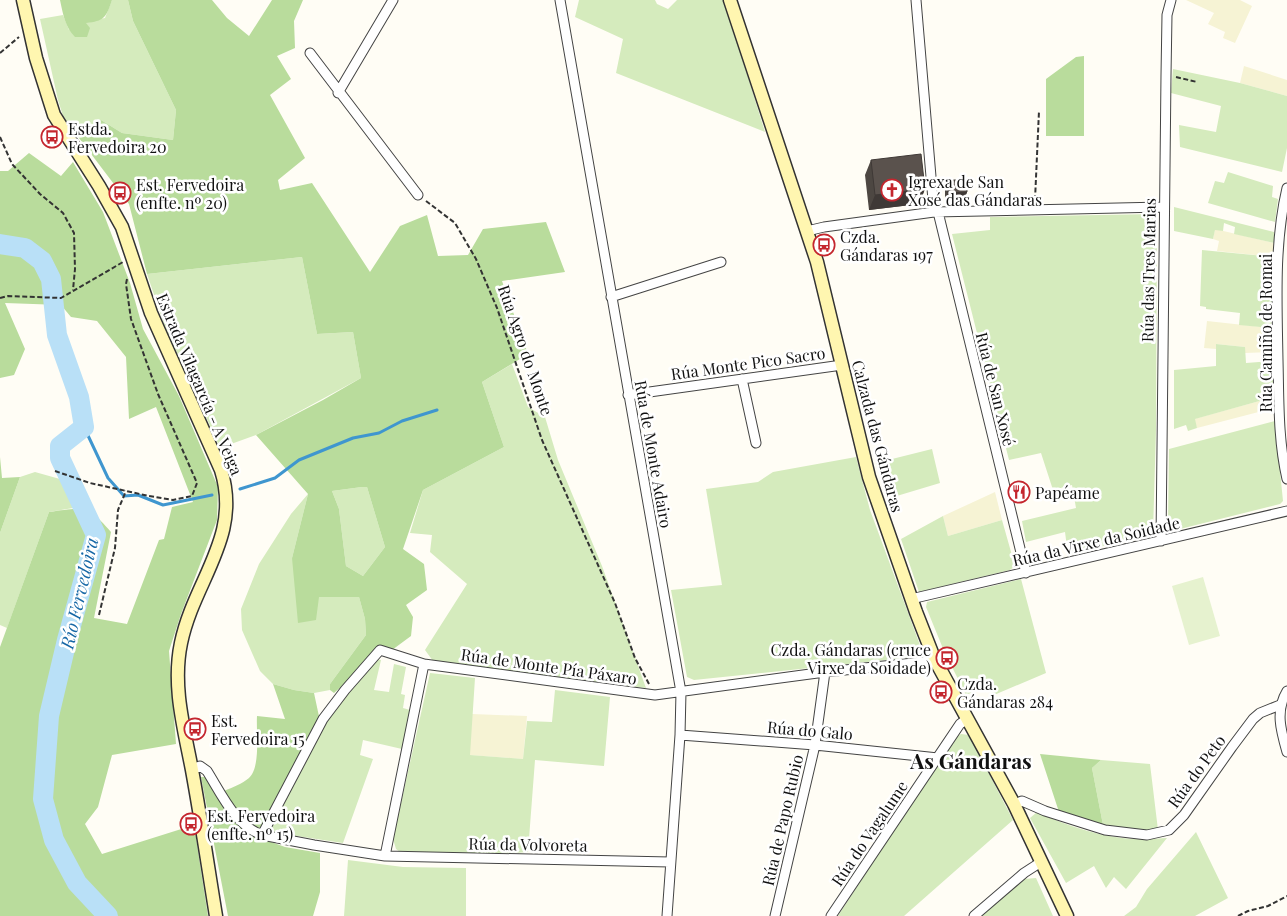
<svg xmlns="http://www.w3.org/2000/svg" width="1287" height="916" font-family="'Playfair Display',serif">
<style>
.farmland{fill:#f6f3d4}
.green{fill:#d5ebbd}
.forest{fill:#b9dc9c;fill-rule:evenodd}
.pitch{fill:#e6f2cf}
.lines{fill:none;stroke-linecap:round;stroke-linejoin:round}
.stream{stroke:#3f96cf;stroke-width:3}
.river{stroke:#b9e0f7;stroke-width:20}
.street-casing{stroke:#444;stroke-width:11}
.secondary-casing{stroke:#333;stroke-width:15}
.path{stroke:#333;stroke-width:2;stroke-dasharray:5 2.5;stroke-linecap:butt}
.street{stroke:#fff;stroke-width:9}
.secondary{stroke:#fff6b0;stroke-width:12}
.wall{fill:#4d4742}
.shaded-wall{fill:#3f3936}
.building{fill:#5a524d;stroke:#3f3936}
.labels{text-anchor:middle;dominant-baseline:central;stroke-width:5;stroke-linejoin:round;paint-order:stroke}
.poi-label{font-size:16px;fill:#111;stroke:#fff;text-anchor:start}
.street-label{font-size:16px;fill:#111;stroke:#fff}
.water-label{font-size:18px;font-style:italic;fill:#1768a6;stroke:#fff}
.district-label{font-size:21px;font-weight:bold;fill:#111;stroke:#fff}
</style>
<rect width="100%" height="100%" fill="#fffdf5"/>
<path class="farmland" d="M1186 0H1240L1252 6 1235 43 1223 38 1225 32 1208 24 1214 13Z
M1244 66 1287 80V96L1240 83Z
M1215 229 1274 243V257L1217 251 1219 241 1213 239Z
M1207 321 1271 328V352L1245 353V347L1216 344V349L1204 348Z
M1274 397V408L1197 428 1194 419Z
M995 492 1002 520 948 536 943 516Z
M472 714 527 716 523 759 469 755Z"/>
<path class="green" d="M112 0H128L133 21 176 110 173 140 122 133 101 120 79 138 64 119 58 100 40 19 63 15 69 30 85 22 105 18Z
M579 0H655L657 4 668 9 677 0H724L765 132 616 73 623 39 575 17Z
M1173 69 1240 83 1287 96V148L1282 172 1180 147 1179 125 1216 132 1221 106 1171 93Z
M1228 172 1273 186 1272 197 1278 199 1275 222 1208 203 1215 181 1224 183Z
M1174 207 1274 232V243L1234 234 1235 227 1224 223 1223 231 1215 230 1213 239 1174 231Z
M1157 214 1156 429 1153 533 1068 555 1065 532 1026 542 1022 521 1076 508 1072 485 1053 490 1041 453 1009 460 952 234 990 230V217Z
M1202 250 1274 257 1271 328 1239 325 1240 313 1206 309V307L1200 306Z
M302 257 317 334 353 332 361 378 256 435 220 448 164 324 147 274Z
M1216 344 1245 347 1246 363 1272 361 1274 397 1195 419 1197 428 1188 431 1186 425 1174 429V370L1216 366Z
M512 364 528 407 545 417 558 460 602 566 646 688 433 661 425 650 467 584 430 552 432 535 410 533 423 490 504 447 482 382Z
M1275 421 1283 501 1280 504 1180 529 1173 528 1168 524 1169 449Z
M932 449 940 483 890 498 876 463Z
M856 457 870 510 924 656 694 680 687 677 671 590 722 585 706 489 758 482 773 472Z
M35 472 67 481 79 507 49 512 7 628 0 625V533L20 477Z
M362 487H367L385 547 363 576 346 566 339 509 332 491Z
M308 494 292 558 319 597H359L365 619 366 635 330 684V690L314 693 294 690 273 684 260 671 242 630 241 609 259 564 291 514Z
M943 516 948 536 1002 520 1015 566 1010 570 919 592 901 539Z
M1021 579 1046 673 994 695 988 686 966 695 944 651 926 607 927 602Z
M375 659 381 660 374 690 389 692 394 664 406 667 401 694 405 695 403 708 410 710 402 749 363 740 360 755 373 759 343 843 270 832 296 774 330 714Z
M430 673 475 678 470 755 523 759 527 721 552 722 555 690 610 697 604 766 535 760 528 852 500 854H403L396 849 393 839Z
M961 734 969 735 1013 820 904 916H838L931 772 956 737Z
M1101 760 1150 764 1158 830C1141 834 1120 829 1103 825L1092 768Z
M1037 812C1068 826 1105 839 1140 839 1149 840 1158 838 1167 838L1126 889 1114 877 1106 888 1094 866 1066 883 1030 818Z
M1196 832 1228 898 1195 916H1124L1136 907 1147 889Z
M348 860 403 867 466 868V916H344Z
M1036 878 1053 916H981L1024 879Z"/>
<path class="forest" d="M60 0H112C106 18 104 21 86 23L90 28 87 37H75C65 27 63 14 60 0Z
M128 0H212L227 18 249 36 272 0H303L294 21 295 48 277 56 291 79 270 95 305 158 278 180 280 190 312 183 370 272 400 226 427 215 438 256 468 255 483 229 546 222 565 272 502 281 528 354 482 382 504 447 423 490 403 549 424 564 427 590 406 605 413 617 411 636 392 650 380 648 358 672 334 693 330 690V684L366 635 365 619 359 597H319L316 620 298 623 292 558 308 494 256 435 323 400 361 378 353 332 317 334 302 257 147 274 129 204 79 138 101 120 122 133 173 140 176 110 133 21ZM362 487H367L385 547 363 576 346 566 339 509 332 491Z
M1084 56V136H1046V79L1076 57Z
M29 153 61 176 73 162 103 212 130 283 143 329 179 396 218 487 217 520 181 614 169 651 176 744 112 755 98 807 85 824 102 854 194 825 208 916H0V647L49 512C84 507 88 505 111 532L94 618 127 624 159 540 164 539 172 507 193 502 156 407 129 419 126 357 97 321 71 317 61 305 5 303 25 349 14 375 0 378V171H8Z
M0 457 2 478 20 477 0 533Z
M273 684 294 690 314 693 320 721 261 830C243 824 234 805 224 791 233 787 242 784 249 778 261 767 256 732 257 716L285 719Z
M1040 754 1101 760 1092 768 1103 825 1059 812Z
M201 777H208L233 817 246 833 285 847 320 853V892L313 916H228Z"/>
<path class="pitch" d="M1203 577 1220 636 1189 645 1172 586Z"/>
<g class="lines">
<path class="stream" d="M84 427 108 478 124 496 138 495 163 505 212 495
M240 489 275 478 299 460 353 438 379 433 402 421 437 410"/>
<path class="river" d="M0 244 25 248 42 261 51 279 57 335 79 397 84 427 60 446V458L96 535 67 640 49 716 43 799 54 840 77 883 108 916"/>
<g class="street-casing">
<path id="street" d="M560 0 681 692 680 735 667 916
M916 0 934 212
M310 53 418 195
M338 93 393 0
M1287 188C1274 243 1277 303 1278 360 1279 400 1278 440 1287 479
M938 212 1026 573
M807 231 824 227 934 212 1163 207
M611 297 721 262
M742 379 756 443
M628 395 842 365
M1161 541 1166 75 1167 15 1171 0
M911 599 1287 511
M1287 691C1275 711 1281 731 1287 752
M680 735 815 745 938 758
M192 769 200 766 207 771C222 795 235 825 262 835L314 845 385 856 670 862
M1014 804 1022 801 1045 811 1105 830 1147 835 1169 830 1184 815 1232 747 1253 719 1260 713 1280 705
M262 835 323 719 345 690 380 650 424 664 655 695 825 672 923 662 934 658
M385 856 424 664
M775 916 815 745 825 672
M831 916 960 724 967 719
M974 916 1024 873 1041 862"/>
</g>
<g class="secondary-casing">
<path id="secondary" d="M23 0 36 58 54 115 99 186 122 227 151 313 221 470C242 537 194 580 181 643 172 686 184 728 192 770 201 819 208 867 216 916
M730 0 817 262 869 477 916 612 934 658 1014 804 1067 916"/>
</g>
<path class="path" d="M0 53 19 37
M1176 77 1197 82
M0 137 12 164 40 194 63 213 74 233 75 269 73 290
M1035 200 1039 111
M426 201 455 223 476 259 497 308 542 440 615 603 635 658 649 684
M0 298 8 296 61 298 123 262
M55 471 90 483 149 496 173 500 192 496 197 483 158 394 131 319 126 284 127 279
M99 615 115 548 118 510 126 491
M1238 916 1248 911 1268 906 1287 896"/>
<use href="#street" class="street"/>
<use href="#secondary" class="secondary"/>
</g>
<path class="wall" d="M871 160 925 189 919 204 869 210 865 175Z
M947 180 967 192 964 200 945 201V188Z"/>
<path class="shaded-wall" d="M925 189 919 204 869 210 875 195Z
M967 192 964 200 945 201 948 193Z"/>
<path class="building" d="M921 154 925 189 875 195 871 160Z
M947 180H966L967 192 948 193Z"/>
<defs>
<g id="bus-ring" transform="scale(1.125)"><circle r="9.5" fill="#fff" stroke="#c4262e" stroke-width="1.5"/><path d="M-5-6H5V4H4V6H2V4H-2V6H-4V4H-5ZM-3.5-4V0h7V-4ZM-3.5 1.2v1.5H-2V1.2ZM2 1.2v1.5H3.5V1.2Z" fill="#c4262e"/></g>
<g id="church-ring" transform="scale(1.125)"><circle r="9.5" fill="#fff" stroke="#c4262e" stroke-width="1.5"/><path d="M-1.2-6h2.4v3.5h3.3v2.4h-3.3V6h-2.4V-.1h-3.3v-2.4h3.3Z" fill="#c4262e"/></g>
<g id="restaurant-ring" transform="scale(1.125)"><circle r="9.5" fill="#fff" stroke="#c4262e" stroke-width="1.5"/><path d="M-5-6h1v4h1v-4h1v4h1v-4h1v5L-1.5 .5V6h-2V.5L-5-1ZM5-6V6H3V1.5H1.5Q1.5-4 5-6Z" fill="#c4262e"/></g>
</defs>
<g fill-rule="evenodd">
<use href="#bus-ring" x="52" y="137"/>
<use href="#church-ring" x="892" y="190"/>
<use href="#bus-ring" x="120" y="193"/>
<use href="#bus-ring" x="824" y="245"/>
<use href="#restaurant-ring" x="1019" y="492"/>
<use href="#bus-ring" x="947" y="658"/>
<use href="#bus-ring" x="941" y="692"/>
<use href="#bus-ring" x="195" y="729"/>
<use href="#bus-ring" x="191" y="824"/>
</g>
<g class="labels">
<g class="poi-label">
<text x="68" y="128">Estda.<tspan x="68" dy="18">Fervedoira 20</tspan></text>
<text x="908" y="181">Igrexa de San<tspan x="908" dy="18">Xosé das Gándaras</tspan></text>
<text x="136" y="184">Est. Fervedoira<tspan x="136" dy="18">(enfte. nº 20)</tspan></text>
<text x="840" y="236">Czda.<tspan x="840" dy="18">Gándaras 197</tspan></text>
<text x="1035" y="492">Papéame</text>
<text x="931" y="649" text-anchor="end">Czda. Gándaras (cruce<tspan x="931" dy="18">Virxe da Soidade)</tspan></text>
<text x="957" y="683">Czda.<tspan x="957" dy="18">Gándaras 284</tspan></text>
<text x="211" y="720">Est.<tspan x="211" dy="18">Fervedoira 15</tspan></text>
<text x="207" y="815">Est. Fervedoira<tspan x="207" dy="18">(enfte. nº 15)</tspan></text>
</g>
<g class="street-label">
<text transform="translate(1148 270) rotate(-89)">Rúa das Tres Marias</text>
<text transform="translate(1265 333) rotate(-90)">Rúa Camiño de Romai</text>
<text transform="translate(526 350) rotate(71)">Rúa Agro do Monte</text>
<text transform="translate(748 363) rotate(-8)">Rúa Monte Pico Sacro</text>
<text transform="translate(200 384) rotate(67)">Estrada Vilagarcía - A Veiga</text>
<text transform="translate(996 389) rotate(76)">Rúa de San Xosé</text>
<text transform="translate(878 436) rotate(75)">Calzada das Gándaras</text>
<text transform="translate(654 454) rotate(80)">Rúa de Monte Adairo</text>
<text transform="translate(1096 541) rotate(-13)">Rúa da Virxe da Soidade</text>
<text transform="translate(549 666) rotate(8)">Rúa de Monte Pía Páxaro</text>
<text transform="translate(810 730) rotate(5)">Rúa do Galo</text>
<text transform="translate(1196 771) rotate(-54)">Rúa do Peto</text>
<text transform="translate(782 820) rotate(-77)">Rúa de Papo Rubio</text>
<text transform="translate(869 833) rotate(-56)">Rúa do Vagalume</text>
<text transform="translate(528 844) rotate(1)">Rúa da Volvoreta</text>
</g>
<g class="water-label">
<text transform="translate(79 593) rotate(-77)">Río Fervedoira</text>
</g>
<g class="district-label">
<text x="971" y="760">As Gándaras</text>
</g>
</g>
</svg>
